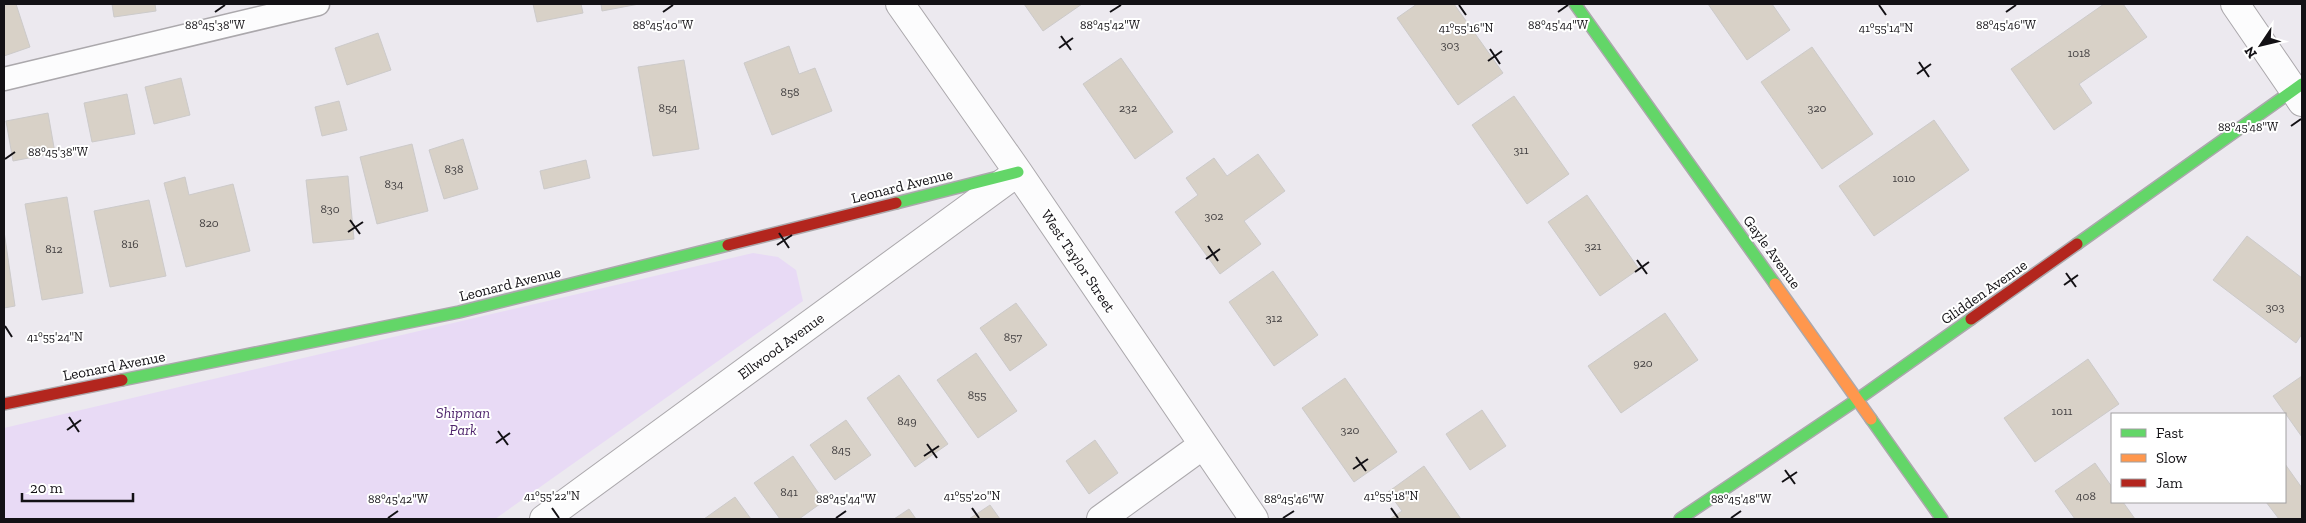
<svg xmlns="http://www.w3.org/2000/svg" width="2306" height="523" font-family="'Zilla Slab',serif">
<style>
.green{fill:#e8daf5}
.building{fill:#d8d1c7;stroke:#cccaca}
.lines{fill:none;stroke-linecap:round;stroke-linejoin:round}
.lane-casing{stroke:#aba8ac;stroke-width:25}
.street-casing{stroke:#aba8ac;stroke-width:30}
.fast-casing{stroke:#aba8ac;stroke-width:14}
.slow-casing{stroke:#aba8ac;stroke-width:14}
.jam-casing{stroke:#aba8ac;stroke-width:14}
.lane{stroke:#fcfcfd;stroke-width:22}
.street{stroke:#fcfcfd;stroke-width:28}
.fast{stroke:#63d668;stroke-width:11}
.slow{stroke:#ff974d;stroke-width:11}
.jam{stroke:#b3261e;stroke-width:11}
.ticks{fill:none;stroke:#131115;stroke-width:2}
.labels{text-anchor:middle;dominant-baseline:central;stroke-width:4;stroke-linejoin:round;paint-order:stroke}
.number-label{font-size:12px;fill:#444142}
.street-label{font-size:15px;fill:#131115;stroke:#fff}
.park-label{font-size:15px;font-style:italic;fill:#4f256c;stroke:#fff}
.ticks-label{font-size:12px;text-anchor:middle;fill:#131115;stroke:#fff;stroke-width:4;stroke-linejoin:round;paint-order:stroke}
</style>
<rect width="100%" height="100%" fill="#ece9ef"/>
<path class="green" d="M753 253 778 257 796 270 803 301 495 519H4V428Z"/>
<path class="building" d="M4 4H16L30 47 4 56Z
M112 4H155L156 11 114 17Z
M533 4H581L583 13 537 22Z
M601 4H639L602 11Z
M1024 4H1082L1043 31Z
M1417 4H1454L1503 73 1458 105 1397 18Z
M1708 4H1772L1790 30 1747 60Z
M2104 4H2123L2147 37 2079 84 2092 103 2054 130 2011 69Z
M378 33 391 70 347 85 335 48Z
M789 46 799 74 815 68 832 111 772 135 744 63Z
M1812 47 1873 134 1822 169 1761 82Z
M1121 58 1173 132 1135 159 1083 84Z
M684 60 699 149 653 156 638 67Z
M181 78 190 115 154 124 145 87Z
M127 94 135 134 92 142 84 103Z
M1514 96 1569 174 1527 204 1472 125Z
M339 101 347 130 322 136 315 107Z
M48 113 55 153 13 161 6 121Z
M1934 120 1969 170 1874 236 1839 186Z
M463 139 478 189 444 199 429 150Z
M412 144 428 211 377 224 360 157Z
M1258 154 1285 191 1244 221 1261 244 1220 274 1175 212 1198 195 1186 178 1214 158 1227 176Z
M586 160 590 178 544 189 540 171Z
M348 176 354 239 313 243 306 180Z
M185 177 189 195 233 184 250 251 186 267 164 183Z
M1587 195 1639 269 1600 296 1548 222Z
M67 197 83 293 42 300 25 204Z
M149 200 166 276 110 287 94 211Z
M4 231 15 306 4 308Z
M2247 236 2302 278V334L2296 343 2213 280Z
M1273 271 1318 335 1274 366 1229 302Z
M1016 303 1047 345 1010 371 980 328Z
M1665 313 1698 360 1621 413 1588 366Z
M976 353 1017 411 978 438 937 380Z
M2088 359 2119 404 2035 462 2004 418Z
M899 375 948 444 915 467 867 398Z
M2302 376V437L2273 396Z
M1345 378 1397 452 1354 482 1302 408Z
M1482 410 1506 446 1470 470 1446 434Z
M846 420 871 455 835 480 810 445Z
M1095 440 1118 473 1089 494 1066 461Z
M793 456 824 501 799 519H780L754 483Z
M2095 463 2112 487V502H2123L2135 519H2075L2055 491Z
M2285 464 2302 488V519H2279L2266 502H2285Z
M1424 466 1461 519H1390L1402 511 1388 492Z
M735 497 751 519H704Z
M990 505 1000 519H969Z
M909 509 916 519H894Z"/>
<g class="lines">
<g class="lane-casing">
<path id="lane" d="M4 79 318 4"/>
</g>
<g class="street-casing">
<path id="street" d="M900 4 1018 172 1254 519
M2235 4 2302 102
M544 519 1018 172
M1101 519 1203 445"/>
</g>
<g class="fast-casing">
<path id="fast" d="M1575 4 1775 284
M896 203 1018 172
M2077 244 2302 84
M122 380 459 312 728 245
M1871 419 1942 519
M1680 519 1858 399 1971 319"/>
</g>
<g class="slow-casing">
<path id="slow" d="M1775 284 1871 419"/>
</g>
<g class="jam-casing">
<path id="jam" d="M728 245 896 203
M1971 319 2077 244
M4 404 122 380"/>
</g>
<use href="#lane" class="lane"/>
<use href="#street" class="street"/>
<use href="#fast" class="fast"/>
<use href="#slow" class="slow"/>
<use href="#jam" class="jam"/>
</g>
<path class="ticks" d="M1459 5 1466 15M1879 5 1886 15M215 12 225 5M663 12 673 5M1110 12 1121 5M1558 12 1568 5M2006 12 2016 5M1061 36 1071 50M1059 48 1073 38M1490 49 1500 64M1488 61 1502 51M1919 62 1929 77M1917 74 1931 64M2291 126 2301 119M5 159 15 152M350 220 360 234M348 232 363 222M779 233 789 248M777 245 792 235M1208 246 1218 261M1206 259 1220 249M1637 260 1647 274M1635 272 1649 262M2066 273 2076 287M2064 285 2078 275M5 326 12 337M69 417 79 432M67 430 81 420M498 431 508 445M496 443 510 433M927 444 937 458M924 456 939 446M1356 457 1366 471M1353 469 1368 459M1785 470 1795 484M1782 482 1797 472M552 508 559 518M972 508 979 518M1391 508 1398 518M388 518 398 511M836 518 846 511M1283 518 1294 511M1731 518 1741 511"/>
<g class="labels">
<g class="number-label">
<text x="1450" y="45">303</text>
<text x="2079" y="53">1018</text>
<text x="790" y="92">858</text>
<text x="668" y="108">854</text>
<text x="1128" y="108">232</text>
<text x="1817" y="108">320</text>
<text x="1521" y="150">311</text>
<text x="454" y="169">838</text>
<text x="1904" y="178">1010</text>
<text x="394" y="184">834</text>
<text x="330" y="209">830</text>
<text x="1214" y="216">302</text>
<text x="209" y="223">820</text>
<text x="130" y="244">816</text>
<text x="1593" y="246">321</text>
<text x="54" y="249">812</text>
<text x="2275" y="307">303</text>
<text x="1274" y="318">312</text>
<text x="1013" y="337">857</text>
<text x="1643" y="363">920</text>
<text x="977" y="395">855</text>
<text x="2062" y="411">1011</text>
<text x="907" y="421">849</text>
<text x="1350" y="430">320</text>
<text x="841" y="450">845</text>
<text x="789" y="492">841</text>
<text x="2086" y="496">408</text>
</g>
<g class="street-label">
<text transform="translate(902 186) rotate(-14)">Leonard Avenue</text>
<text transform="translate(1772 252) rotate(54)">Gayle Avenue</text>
<text transform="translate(1078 261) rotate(56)">West Taylor Street</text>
<text transform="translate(510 284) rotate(-14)">Leonard Avenue</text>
<text transform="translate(1984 292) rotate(-35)">Glidden Avenue</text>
<text transform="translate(781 346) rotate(-36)">Ellwood Avenue</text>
<text transform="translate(114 366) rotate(-11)">Leonard Avenue</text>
</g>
<g class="park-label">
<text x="463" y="413">Shipman<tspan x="463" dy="17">Park</tspan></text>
</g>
</g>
<g class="ticks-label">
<text x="215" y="29">88°45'38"W</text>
<text x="663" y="29">88°45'40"W</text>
<text x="1110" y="29">88°45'42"W</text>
<text x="1558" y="29">88°45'44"W</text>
<text x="2006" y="29">88°45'46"W</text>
<text x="1466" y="32">41°55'16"N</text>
<text x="1886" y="32">41°55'14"N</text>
<text x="2248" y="131">88°45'48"W</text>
<text x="58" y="156">88°45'38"W</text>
<text x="55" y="341">41°55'24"N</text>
<text x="552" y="500">41°55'22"N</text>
<text x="972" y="500">41°55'20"N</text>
<text x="1391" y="500">41°55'18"N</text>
<text x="398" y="503">88°45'42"W</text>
<text x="846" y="503">88°45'44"W</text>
<text x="1294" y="503">88°45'46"W</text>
<text x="1741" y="503">88°45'48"W</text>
</g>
<rect width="2306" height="523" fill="none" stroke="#131115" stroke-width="10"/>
<rect x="2111" y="413" width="175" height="90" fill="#ffffff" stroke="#a1a0a1"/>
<rect x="2121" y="429" width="25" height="8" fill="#63d668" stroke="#a1a0a1"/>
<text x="2156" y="438" font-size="15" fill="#131115">Fast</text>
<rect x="2121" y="454" width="25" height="8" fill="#ff974d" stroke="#a1a0a1"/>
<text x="2156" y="463" font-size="15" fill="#131115">Slow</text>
<rect x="2121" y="479" width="25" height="8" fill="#b3261e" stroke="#a1a0a1"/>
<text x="2156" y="488" font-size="15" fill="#131115">Jam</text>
<g transform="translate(2261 45) rotate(235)" stroke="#ffffff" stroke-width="4" paint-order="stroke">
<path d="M0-4L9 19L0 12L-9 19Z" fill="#131115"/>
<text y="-8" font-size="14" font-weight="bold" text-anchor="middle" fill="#131115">N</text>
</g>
<path d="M22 493v8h111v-8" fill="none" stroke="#131115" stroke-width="2.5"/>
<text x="30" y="493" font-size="15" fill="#131115" stroke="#ffffff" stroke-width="4" paint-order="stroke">20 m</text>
</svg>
